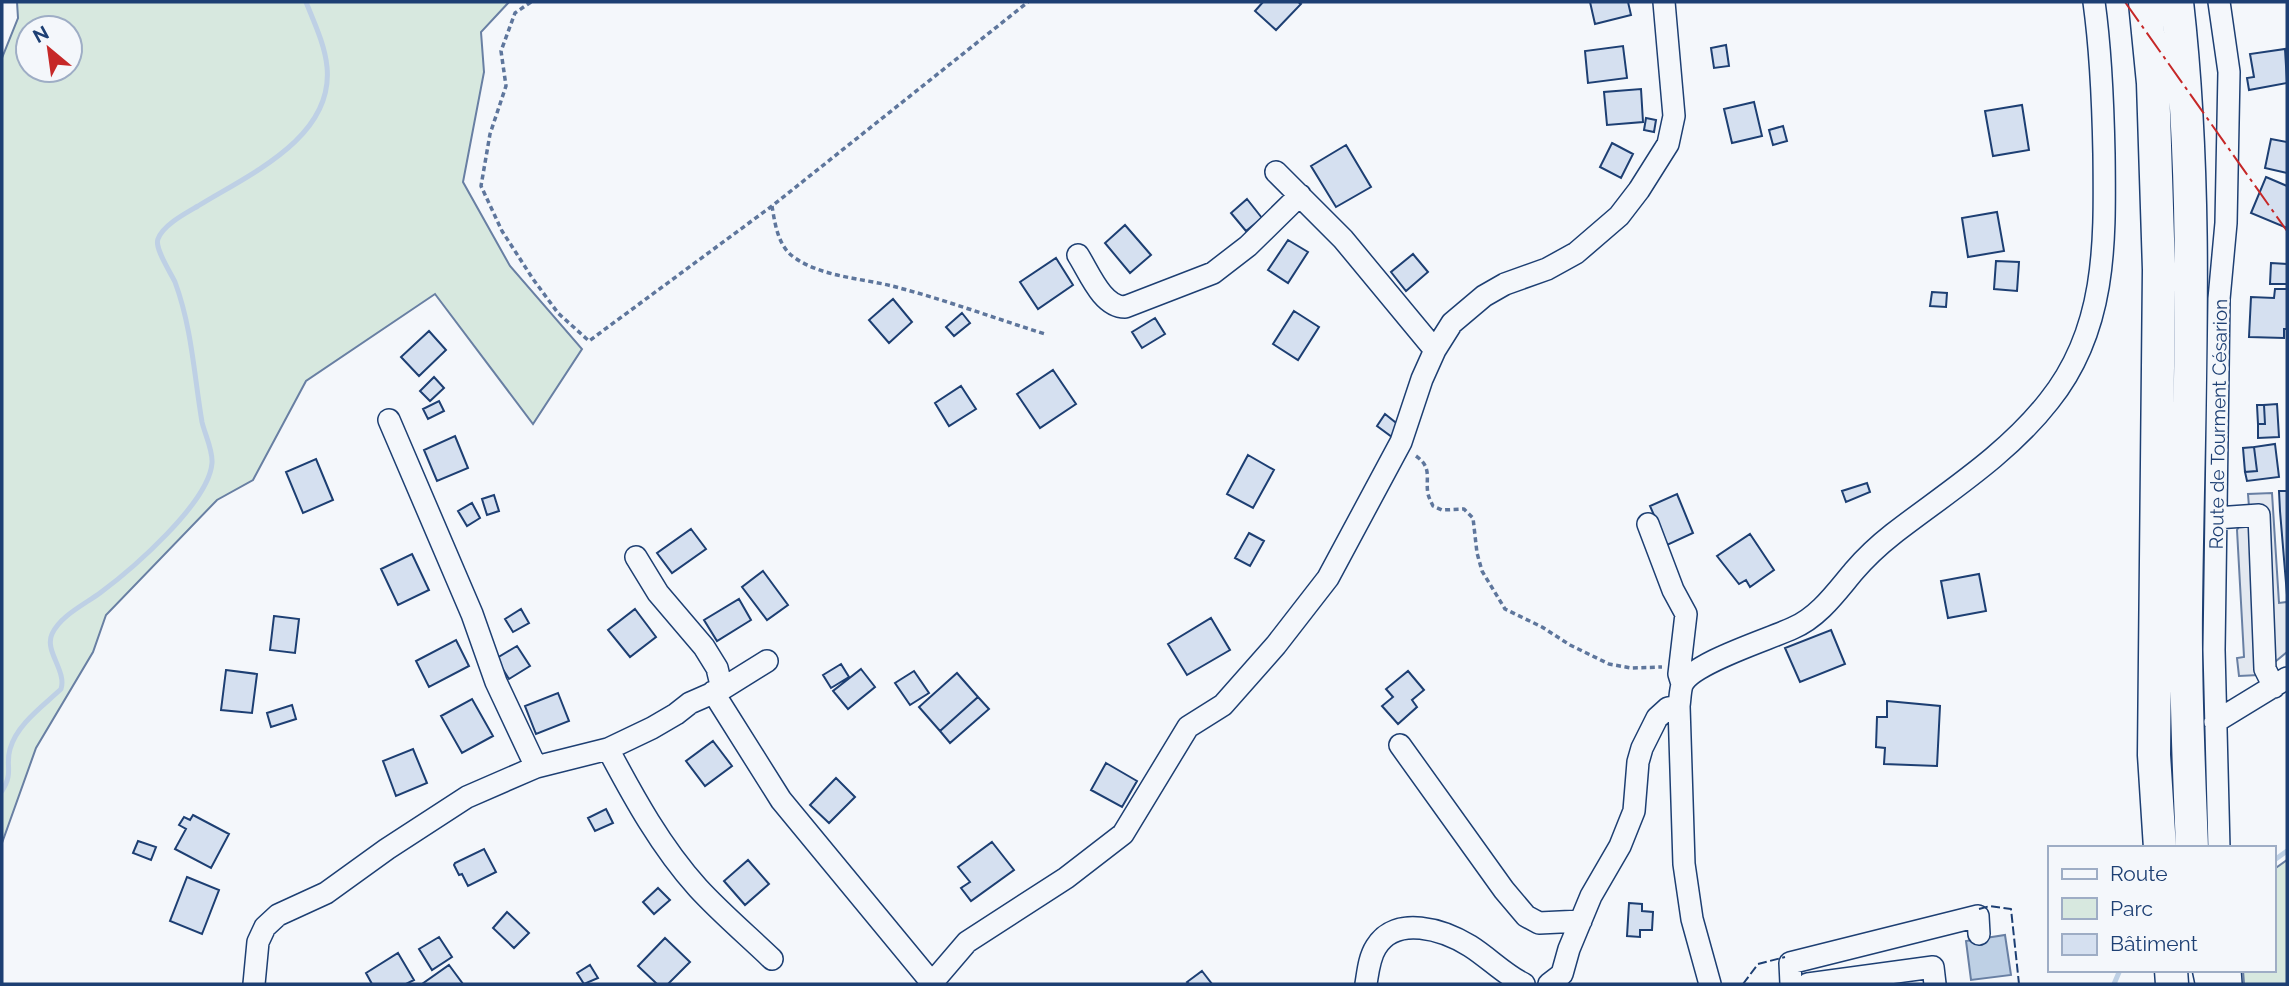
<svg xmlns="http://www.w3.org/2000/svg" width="2289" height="986" font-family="Raleway,sans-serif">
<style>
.green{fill:#d7e8df;stroke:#687fa3;stroke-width:2;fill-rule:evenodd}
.parking{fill:#e3e8f0;stroke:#687fa3;stroke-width:2}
.water{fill:#bed0e5;stroke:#687fa3;stroke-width:2}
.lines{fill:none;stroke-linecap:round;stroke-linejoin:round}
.stream{stroke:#bed0e5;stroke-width:5}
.building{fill:#d5e0f0;stroke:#1d3f73;stroke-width:2}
.minor-casing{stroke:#1d3f73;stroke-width:24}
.highway-casing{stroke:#1d3f73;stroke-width:35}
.path{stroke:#5e769c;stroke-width:3.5;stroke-dasharray:5 3.5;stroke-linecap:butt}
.minor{stroke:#f4f7fb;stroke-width:21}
.highway{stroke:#f4f7fb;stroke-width:32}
.fence{stroke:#1d3f73;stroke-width:2;stroke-dasharray:9 3.5;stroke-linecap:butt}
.power{stroke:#c62828;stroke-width:2;stroke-dasharray:24 5 3.5 5;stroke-linecap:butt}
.labels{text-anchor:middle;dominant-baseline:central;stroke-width:5;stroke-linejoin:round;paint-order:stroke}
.street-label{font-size:19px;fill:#1d3f73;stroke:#f4f7fb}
</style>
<rect width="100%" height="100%" fill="#f4f7fb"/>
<path class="green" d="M17 2H509L481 32 484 72 463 182 510 266 582 349 533 424 435 294 306 381 253 480 217 500 106 615 93 652 36 748 2 843V58L18 18ZM28 28H70V70H28Z
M2287 860V984H2244L2243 970H2273V870Z"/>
<path class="parking" d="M2272 493 2279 603 2287 602V652L2259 675 2239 676 2237 658 2244 657 2237 530 2249 507 2248 494Z"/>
<path class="water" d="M2005 935 2011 975 1971 980 1966 941Z"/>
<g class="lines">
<path class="stream" d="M2 791C14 772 5 766 10 749 17 724 43 706 61 689 67 671 44 651 52 634 60 616 85 604 100 593 131 570 209 503 212 463 213 450 205 435 202 422 194 375 192 328 175 282 171 273 154 248 158 239 163 225 186 213 198 206 248 175 334 138 327 67 325 45 314 22 306 2
M2273 861 2287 851
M2114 984 2120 970"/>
</g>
<path class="building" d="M1263 2H1298L1301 4 1276 30 1255 11Z
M1590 2H1628L1631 15 1595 24Z
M1726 45 1729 66 1714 68 1711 48Z
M1623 46 1627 78 1588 83 1585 51Z
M2285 49 2287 83 2249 90 2247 78 2254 77 2250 54Z
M1641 89 1643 122 1607 125 1604 92Z
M1754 102 1762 136 1732 143 1724 109Z
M2022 105 2029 150 1993 156 1985 111Z
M1646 118 1656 120 1654 132 1644 130Z
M1783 126 1787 141 1773 145 1769 130Z
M2271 139 2287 142V173L2265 168Z
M1612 143 1633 154 1621 178 1600 167Z
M1346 145 1371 187 1336 207 1311 166Z
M2266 177 2287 186V228L2251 213Z
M1247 199 1262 218 1246 231 1231 213Z
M1997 212 2004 251 1968 257 1962 218Z
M1125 225 1151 255 1130 273 1105 243Z
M1288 240 1308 252 1288 283 1268 270Z
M1413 254 1428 272 1406 291 1391 272Z
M1056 258 1073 285 1038 309 1020 282Z
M1996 261 2019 262 2017 291 1994 289Z
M2271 263 2287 264V284H2270Z
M2275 289H2287V329H2284V338L2249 337 2251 297 2274 298Z
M1932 292 1947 293 1946 307 1930 306Z
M893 299 912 322 889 343 869 320Z
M1294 311 1319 327 1298 360 1273 344Z
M962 313 970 323 954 336 946 327Z
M1155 318 1165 334 1142 348 1132 332Z
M429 331 446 350 419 376 401 357Z
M1053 370 1076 404 1040 428 1017 394Z
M434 377 444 388 430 401 420 391Z
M961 386 976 409 949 426 935 403Z
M439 401 444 411 428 419 423 409Z
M2277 404 2279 437 2258 438V424H2265L2264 405Z
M2257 405H2264L2265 424H2258Z
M1385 414 1400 426 1392 437 1377 426Z
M455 436 468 468 437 481 424 450Z
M2275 444 2279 477 2247 481 2245 472 2257 471 2254 447Z
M2254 447 2257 471 2245 472 2243 448Z
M1248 455 1274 470 1253 508 1227 494Z
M316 459 333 500 303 513 286 472Z
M1867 483 1870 492 1846 502 1842 491Z
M2279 491H2287V595L2280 511Z
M1677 494 1693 533 1667 545 1650 506Z
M494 495 499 511 487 515 482 499Z
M472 503 480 518 467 526 458 511Z
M691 529 706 549 672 573 657 553Z
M1249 533 1264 541 1250 566 1235 558Z
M1750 534 1774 570 1750 587 1746 580 1739 584 1717 556Z
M412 554 429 590 398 605 381 569Z
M763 571 788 605 767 620 742 587Z
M1979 574 1986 611 1948 618 1941 581Z
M739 599 751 620 717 641 704 620Z
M521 609 529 623 513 632 505 619Z
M635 609 656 637 630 657 608 630Z
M274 616 299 619 295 653 270 650Z
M1211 618 1230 650 1187 675 1168 644Z
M1831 630 1845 664 1800 682 1785 648Z
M456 640 469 666 429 687 416 661Z
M517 646 530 666 509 679 499 663 492 661Z
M841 664 849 677 831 688 823 675Z
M861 669 875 687 848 709 833 691Z
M226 670 257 674 252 713 221 710Z
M914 671 929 693 910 705 895 683Z
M1408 671 1424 690 1412 700 1417 707 1398 724 1382 706 1393 697 1386 689Z
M957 673 978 697 940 731 919 707Z
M558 693 569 721 536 734 525 706Z
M978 697 989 709 950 743 940 731Z
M472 699 493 736 462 753 441 716Z
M1887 701 1940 706 1937 766 1884 764 1885 748 1876 747 1877 717H1887Z
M292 705 296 719 271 727 267 713Z
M713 741 732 766 705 786 686 761Z
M413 749 427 783 396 796 383 761Z
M1106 763 1137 781 1122 807 1091 790Z
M836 778 855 797 829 823 810 805Z
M606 809 613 823 595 831 588 818Z
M193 815 229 834 211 868 175 849 186 829 179 825 184 817 190 820Z
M138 841 156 847 151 860 133 853Z
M992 842 1014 870 971 901 961 888 970 882 958 867Z
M484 849 496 872 468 886 462 874 459 875 454 865 455 863Z
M748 860 769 884 745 905 724 881Z
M187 877 219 890 202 934 170 921Z
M658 888 670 900 654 914 643 902Z
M1629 903 1642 904V911L1653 912 1652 930H1640V937L1627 936Z
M507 912 529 933 514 948 493 928Z
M439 937 452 957 432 970 419 949Z
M665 938 690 962 668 984H657L638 966Z
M398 953 414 980 406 984H372L366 973Z
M449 965 463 984H422Z
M590 965 598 978 584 984 577 973Z
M1202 971 1212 984H1189L1187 982Z"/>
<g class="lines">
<g class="minor-casing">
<path id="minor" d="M1276 172 1343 239 1435 350
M1078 255C1089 272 1102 307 1125 307L1213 273 1248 246 1300 195
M389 420 472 614 496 682 536 767
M2216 518 2259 515 2265 669 2274 687
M1648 524 1673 590 1686 614 1679 674 1682 684
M636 557 658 593 704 647 717 668 722 689
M713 692 781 800 932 983
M2215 722 2287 678
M1400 745 1504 890 1526 916 1539 923 1581 921
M608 749C634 798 661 847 698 888 721 913 747 935 772 959
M2219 848 2214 650 2219 299 2226 223 2229 72 2219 2
M2230 970 2231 984
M254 984 258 942 265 927 278 915 326 893 387 849 467 797 536 767 608 749 652 728 676 714 690 703 722 689 767 661
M931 984 967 942 1066 878 1123 834 1188 727 1223 705 1276 645 1328 578 1401 442 1422 379 1435 350 1452 323 1484 296 1505 284 1547 269 1576 253 1619 216 1639 190 1668 144 1674 116 1664 2
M1366 984C1368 972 1369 958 1376 947 1396 914 1444 930 1470 946 1489 958 1505 975 1524 984
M1549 984 1562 974 1569 949 1591 896 1620 846 1634 811 1638 762 1642 748 1657 718 1668 708 1679 706
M1710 984 1692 919 1684 864 1679 706C1680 700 1680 691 1682 685 1691 663 1770 639 1793 628 1819 617 1837 591 1854 571 1866 557 1879 545 1893 534 1946 493 2007 455 2049 401 2107 329 2105 242 2104 154 2103 103 2101 52 2094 2
M1791 984 1790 963 1978 916 1979 934
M1808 984 1933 967 1935 984"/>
</g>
<g class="highway-casing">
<path id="highway" d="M2145 2 2153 83 2159 270 2154 755 2160 848
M2177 2C2200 204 2188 407 2186 610 2185 689 2189 769 2192 848
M2171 970 2172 984
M2209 970 2212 984"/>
</g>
<path class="path" d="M531 2 515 13 501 51 506 86 490 134 481 186 502 231 533 279 558 313 589 341 772 206 1028 2
M772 206C775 224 778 247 795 258 823 277 860 278 892 286 943 299 994 318 1045 334
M1416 456C1433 468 1425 479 1428 494 1429 498 1431 502 1433 506L1442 510 1464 509 1473 518 1477 553 1482 571 1505 609 1542 627 1570 645 1609 664 1631 668 1662 667"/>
<use href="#minor" class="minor"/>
<use href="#highway" class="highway"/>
<path class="fence" d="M1979 909 1990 906 2011 909 2019 984
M1743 984 1758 964 1785 957"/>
<path class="power" d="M2125 2 2287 231"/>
</g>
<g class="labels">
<g class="street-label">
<text transform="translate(2218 424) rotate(-89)">Route de Tourment Césarion</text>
</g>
</g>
<rect width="2289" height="986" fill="none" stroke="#1d3f73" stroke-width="7"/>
<rect x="2048" y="846" width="228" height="126" fill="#f4f7fb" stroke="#9eadc5" stroke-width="2"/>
<rect x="2062" y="869" width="35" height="10" fill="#f4f7fb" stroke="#9eadc5" stroke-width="2"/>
<text x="2110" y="881" font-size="21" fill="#1d3f73">Route</text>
<rect x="2062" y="898" width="35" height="21" fill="#d7e8df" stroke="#9eadc5" stroke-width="2"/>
<text x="2110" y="916" font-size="21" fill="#1d3f73">Parc</text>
<rect x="2062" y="934" width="35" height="21" fill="#d5e0f0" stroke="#9eadc5" stroke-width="2"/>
<text x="2110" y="951" font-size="21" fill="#1d3f73">Bâtiment</text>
<g transform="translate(49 49) rotate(331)"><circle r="33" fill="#f4f7fb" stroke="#9eadc5" stroke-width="2"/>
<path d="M0-5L12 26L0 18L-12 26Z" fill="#c62828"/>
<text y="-10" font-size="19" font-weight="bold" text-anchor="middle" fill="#1d3f73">N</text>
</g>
</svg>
